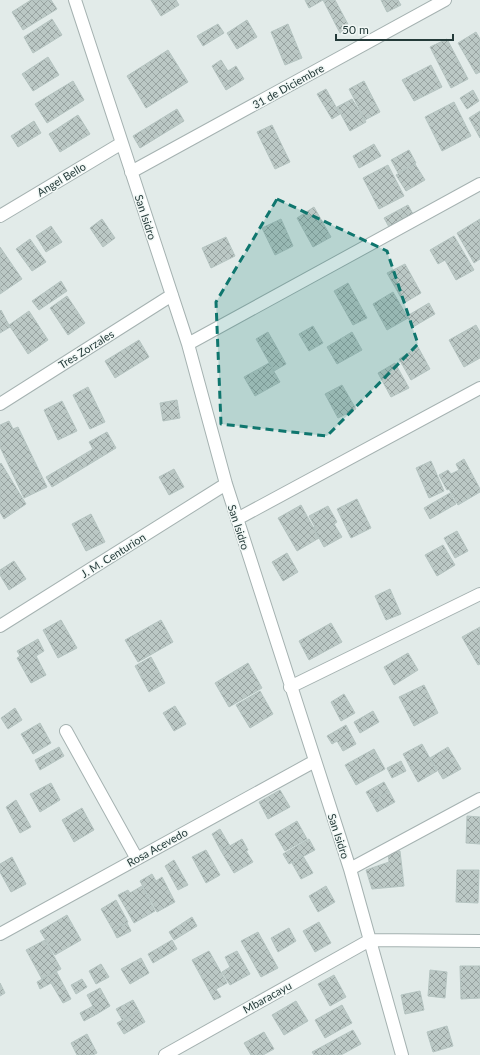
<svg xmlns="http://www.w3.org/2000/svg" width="480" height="1055" font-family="Lato,sans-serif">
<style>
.building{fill:url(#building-cross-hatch);stroke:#b5c4c1}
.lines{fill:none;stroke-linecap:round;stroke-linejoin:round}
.minor-casing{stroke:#a5b2b1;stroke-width:14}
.minor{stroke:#fff;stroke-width:12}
.marked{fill:#0f766e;fill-opacity:0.2;stroke:#0f766e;stroke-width:3;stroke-dasharray:8 5;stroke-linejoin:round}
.labels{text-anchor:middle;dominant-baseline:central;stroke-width:3;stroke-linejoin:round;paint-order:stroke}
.street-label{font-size:11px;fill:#243a39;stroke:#f2f8f6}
</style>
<defs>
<pattern id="building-cross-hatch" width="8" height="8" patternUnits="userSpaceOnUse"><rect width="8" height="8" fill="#bbc8c5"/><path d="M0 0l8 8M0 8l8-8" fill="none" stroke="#98a3a1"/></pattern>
</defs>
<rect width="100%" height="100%" fill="#e2ebe9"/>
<path class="building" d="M31 0H51L57 9 23 30 12 12Z
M151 0H176L179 5 161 16Z
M305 0H323L309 8Z
M323 0H335L350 28 340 33Z
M381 0H398L401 5 387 12Z
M52 19 62 35 33 53 24 37Z
M247 20 257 37 237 49 227 33Z
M218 24 224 33 203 46 197 36Z
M288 24 302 58 285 65 271 32Z
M476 32 480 39V72L476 74 458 43Z
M447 39 468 79 451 88 430 47Z
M168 50 188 82 146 108 127 76Z
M48 57 59 75 33 91 22 74Z
M221 60 228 71 236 66 244 79 226 90 212 66Z
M431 65 442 87 414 101 402 80Z
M73 81 84 100 47 123 35 104Z
M364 81 380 112 365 120 349 89Z
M326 89 340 114 332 119 317 94Z
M473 90 479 101 467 109 460 98Z
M352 99 366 122 350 131 337 107Z
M454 102 471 136 442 151 425 117Z
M177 109 184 121 140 148 133 136Z
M480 111V138L469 118Z
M78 115 90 134 60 152 49 134Z
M34 121 41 133 18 147 11 136Z
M272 125 290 162 275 169 257 132Z
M374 144 381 156 359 168 353 156Z
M409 150 416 163 398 173 391 160Z
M415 164 425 180 406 191 396 175Z
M388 165 404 196 379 209 363 178Z
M408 205 413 214 389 227 384 218Z
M314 207 331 237 313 247 297 218Z
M102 219 115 238 103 247 90 228Z
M281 219 293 246 275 255 262 228Z
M480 219V259L474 263 457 233Z
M51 226 62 242 46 252 36 236Z
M454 236 474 270 456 280 445 260 438 264 430 250Z
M226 237 235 256 211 268 202 248Z
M30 239 46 262 32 271 16 249Z
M0 247 22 279 0 294Z
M405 264 421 293 404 303 387 273Z
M61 281 67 291 39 310 32 301Z
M348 283 367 318 353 325 334 291Z
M393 292 408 318 387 330 373 304Z
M67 296 85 323 68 335 50 308Z
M429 303 435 314 413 327 407 316Z
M1 310 10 327 0 333V311Z
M29 311 48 340 28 354 9 325Z
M476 325 480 332V358L464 367 449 340Z
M313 326 323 343 309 351 299 334Z
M268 332 286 364 274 371 256 339Z
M352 332 362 350 337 364 327 347Z
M139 340 149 357 115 378 105 361Z
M418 347 430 369 411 380 399 359Z
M269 363 280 382 255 396 244 377Z
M395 363 409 388 391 397 378 373Z
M342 385 356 409 338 418 325 394Z
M88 387 105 422 90 429 73 395Z
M177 400 180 418 163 421 160 403Z
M62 401 77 431 58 440 44 410Z
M9 421 13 429 18 427 47 487 24 498 0 447V425Z
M107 432 116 448 52 487 46 477 93 449 89 442Z
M464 459 480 489V492L458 505 449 489 447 490 439 475 448 470 451 474 459 470 456 464Z
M431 461 444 491 429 498 416 468Z
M1 463 26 504 4 519 0 512V464Z
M174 469 184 487 169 495 159 477Z
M450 493 456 504 430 519 424 508Z
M357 499 371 528 351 538 337 509Z
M301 505 319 538 297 551 278 518Z
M328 506 337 522 334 524 342 537 324 547 313 527H315L309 516Z
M91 514 105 542 86 551 72 524Z
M457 531 468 551 455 558 444 538Z
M443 545 455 565 437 576 425 555Z
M287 553 298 572 283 581 272 562Z
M14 561 26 579 9 590 0 575V570Z
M390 589 401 614 386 620 375 596Z
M61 620 77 648 58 658 43 630Z
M161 620 173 642 138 662 125 640Z
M331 623 342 642 309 660 299 641Z
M480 627V664L478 665 462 637Z
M38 639 44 651 36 656 46 675 31 683 17 658 20 656 17 651Z
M408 653 418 670 394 685 384 667Z
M151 657 165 683 149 692 135 666Z
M248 663 262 688 229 707 215 683Z
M424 685 438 713 414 726 399 697Z
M260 691 273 714 250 728 236 705Z
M344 694 355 713 341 721 331 702Z
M175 706 186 724 174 731 163 713Z
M15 708 22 720 8 729 1 718Z
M373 711 379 722 360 733 354 722Z
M40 723 51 743 33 754 21 734Z
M346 725 356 744 343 751 337 741 332 744 327 736Z
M422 744 437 771 418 782 403 754Z
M59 747 64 756 40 770 35 760Z
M448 747 461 769 443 779 430 758Z
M374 749 385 769 356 785 345 765Z
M401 761 406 771 392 778 387 768Z
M384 782 389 791 371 801 366 792Z
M51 783 60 800 40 812 30 794Z
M280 790 290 807 268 819 259 802Z
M389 791 395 802 377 812 371 801Z
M16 800 31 827 20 833 6 807Z
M82 808 94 830 74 842 62 820Z
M467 816 480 817V844L466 843Z
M297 821 307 839 285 851 275 834Z
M220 829 230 846 221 851 212 834Z
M242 839 248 850 246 851 253 862 234 873 221 851Z
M309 839 315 850 289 864 283 854Z
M206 850 220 875 206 883 192 857Z
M400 851 404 886 372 889 366 870 389 862 388 852Z
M303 856 313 873 301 879 292 863Z
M12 857 26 884 11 892 0 872V864Z
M174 860 188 885 178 890 165 866Z
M457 870H479L478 903 456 902Z
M152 874 156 881 162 877 175 902 157 912 140 881Z
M142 886 155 911 134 923 118 895 128 890 130 893Z
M326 886 335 902 318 912 309 896Z
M116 900 128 922 113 930 101 909Z
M67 915 81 940 55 955 40 931Z
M192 917 197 926 174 940 169 932Z
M319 922 331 943 315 952 303 931Z
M127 923 131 931 117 938 113 930Z
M289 928 296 941 278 952 271 938Z
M258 932 278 968 261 977 241 941Z
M45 940 61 969 42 979 26 950Z
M172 940 177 949 153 963 148 954Z
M209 951 227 983 216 989 221 997 214 1000 192 960Z
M237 951 250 974 230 985 222 972 230 967 225 957Z
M141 958 149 973 130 984 121 969Z
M101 964 109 977 96 984 89 971Z
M460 966H480V998L461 999Z
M430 970 447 972 445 998 428 996Z
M56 971 71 999 63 1003 51 983 40 989 37 982Z
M334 975 346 997 330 1006 318 984Z
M82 979 87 987 76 994 71 985Z
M0 983 5 993 0 996Z
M100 988 110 1006 97 1014 87 995Z
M420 991 424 1010 405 1014 401 995Z
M133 1000 139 1011 123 1021 116 1009Z
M296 1001 308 1021 284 1035 272 1015Z
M342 1005 352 1023 325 1038 315 1020Z
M93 1006 97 1014 84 1021 80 1013Z
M139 1011 145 1022 124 1034 117 1023Z
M447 1026 453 1046 433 1052 427 1032Z
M353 1030 361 1044 341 1055H314L312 1052Z
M264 1032 274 1049 263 1055H251L244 1043Z
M87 1034 97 1053 93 1055H77L71 1043Z"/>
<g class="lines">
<g class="minor-casing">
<path id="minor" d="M75 0 188 344 226 484 350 869 402 1055
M131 172 445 0
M0 216 122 143
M188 344 480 184
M0 404 172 295
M237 519 480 388
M0 626 226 484
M290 687 480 594
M66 731 137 859
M350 869 480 799
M0 934 315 761
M165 1055 370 940 480 941"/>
</g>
<use href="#minor" class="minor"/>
</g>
<path class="marked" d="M277 199 387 251 418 344 327 436 221 424 216 302Z"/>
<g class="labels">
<g class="street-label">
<text transform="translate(288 86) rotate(-29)">31 de Diciembre</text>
<text transform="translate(61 179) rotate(-31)">Angel Bello</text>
<text transform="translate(146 217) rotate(72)">San Isidro</text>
<text transform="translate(86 349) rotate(-32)">Tres Zorzales</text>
<text transform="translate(239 527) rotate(72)">San Isidro</text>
<text transform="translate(113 555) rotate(-32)">J. M. Centurion</text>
<text transform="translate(339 836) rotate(72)">San Isidro</text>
<text transform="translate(157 847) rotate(-29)">Rosa Acevedo</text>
<text transform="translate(267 997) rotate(-29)">Mbaracayu</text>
</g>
</g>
<path d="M336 34v6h117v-6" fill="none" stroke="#243a39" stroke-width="2"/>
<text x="342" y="34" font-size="12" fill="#243a39" stroke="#f2f8f6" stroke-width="3" paint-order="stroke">50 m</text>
</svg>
